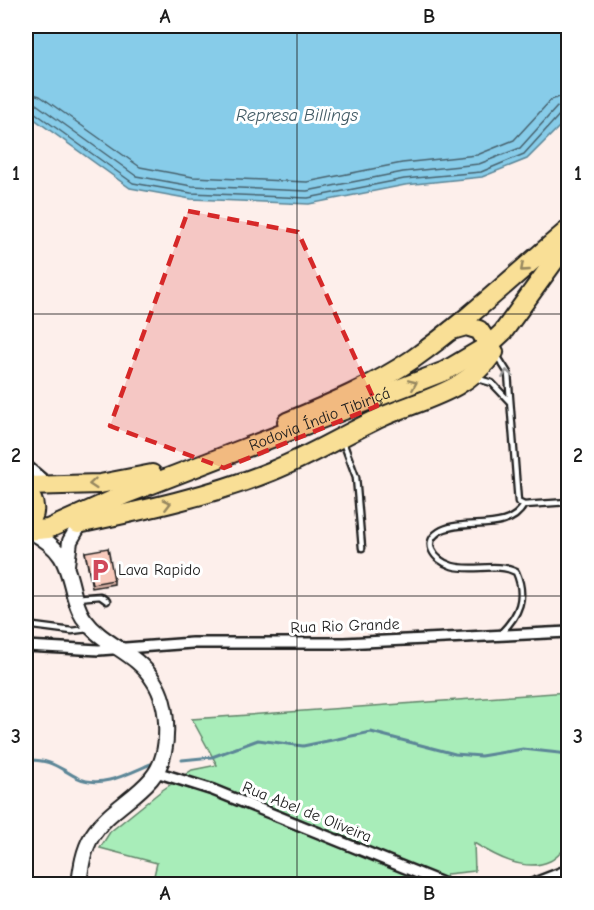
<svg xmlns="http://www.w3.org/2000/svg" width="594" height="910" font-family="'Comic Neue',sans-serif">
<style>
.green{fill:#a8edb9;stroke:#62846a;stroke-width:1.5}
.water{fill:#87cce9;stroke:#5c8697;stroke-width:1.5}
.lines{fill:none;stroke-linecap:round;stroke-linejoin:round}
.shore{stroke:#47626e;stroke-width:1.5}
.stream{stroke:#5c8697;stroke-width:3}
.lane-casing{stroke:#1c1c1c;stroke-width:9}
.street-casing{stroke:#1c1c1c;stroke-width:14}
.secondary-casing{stroke:#1c1c1c;stroke-width:18}
.highway-casing{stroke:#1c1c1c;stroke-width:22}
.lane{stroke:#fff;stroke-width:4.5}
.street{stroke:#fff;stroke-width:9}
.secondary{stroke:#fff;stroke-width:14}
.highway{stroke:#f9df96;stroke-width:18}
.wall{fill:#d5aea2;stroke:#1c1c1c;stroke-width:1.5}
.building{fill:#f8cabc;stroke:#1c1c1c;stroke-width:1.5}
.oneway{stroke:#96875f}
.oneway2{stroke:#999}
.marked{fill:#d62828;fill-opacity:0.2;stroke:#d62828;stroke-width:4.5;stroke-dasharray:12 8;stroke-linejoin:round}
.grid{fill:none;stroke:#1c1c1c;stroke-width:1.5;stroke-opacity:0.55}
.labels{text-anchor:middle;dominant-baseline:central;stroke-width:6;stroke-linejoin:round;paint-order:stroke}
.street-label{font-size:16px;fill:#1c1c1c;stroke:#fff}
.poi-label{font-size:16px;fill:#1c1c1c;stroke:#fff;text-anchor:start}
.water-label{font-size:18px;font-style:italic;fill:#415a64;stroke:#fff}
.neatline{fill:none;stroke:#1c1c1c;stroke-width:2}
.grid-label{font-size:20px;text-anchor:middle;font-weight:bold;fill:#1c1c1c}
</style>
<rect width="100%" height="100%" fill="#fdefeb"/>
<filter id="ink" filterUnits="userSpaceOnUse"><feTurbulence type="fractalNoise" baseFrequency=".0167" numOctaves="2"/><feDisplacementMap in="SourceGraphic" scale="12" xChannelSelector="R" yChannelSelector="G"/><feConvolveMatrix kernelMatrix="1 2 1 2 8 2 1 2 1" color-interpolation-filters="sRGB"/></filter>
<g filter="url(#ink)">
<path class="green" d="M568 692V845C563 850 557 858 550 861 525 873 495 856 474 843L475 871 447 874 445 884H152L157 863 100 848 110 832 161 791 192 770 217 765 192 719Z"/>
<path class="water" d="M26 26H568V112L562 124 527 159 482 177 405 185 309 204 191 199 130 188 26 113Z"/>
<g class="lines">
<path class="shore" d="M26 92 40 96 140 167 193 177 307 182 402 163 477 155 514 140 551 100 568 94
M26 101 36 104 136 176 192 186 307 191 403 172 479 164 520 148 557 107 568 103
M26 109 31 110 133 183 191 193 308 198 404 179 481 172 524 154 562 112 568 111"/>
<path class="stream" d="M26 760C51 759 57 767 78 778 102 789 129 773 151 764
M182 760 212 757 258 740 303 746 371 732 455 754 481 756 523 749 568 754"/>
<g class="lane-casing">
<path id="lane" d="M496 354 508 373 518 502 524 505 568 502
M475 378 492 383 509 401
M343 442 356 477 362 548
M76 598 100 596 107 601
M26 625 72 631 88 629
M501 633C519 615 527 597 516 572 498 562 472 572 452 566 434 561 420 541 442 530 467 518 508 534 524 505"/>
</g>
<g class="street-casing">
<path id="street" d="M26 465 46 482
M26 646 99 650 192 643H344L568 632
M156 772 213 790 445 884
M532 884 568 870"/>
</g>
<g class="secondary-casing">
<path id="secondary" d="M30 531C62 548 66 561 74 595 77 604 79 613 85 620 103 645 136 652 153 680 170 705 172 755 151 779 133 800 107 812 92 836 83 851 81 868 79 884
M67 565 70 541 80 524"/>
</g>
<g class="highway-casing">
<g id="highway">
<path d="M287 422C330 404 375 385 413 359 468 320 517 273 568 230"/>
<path d="M26 486 100 484 152 474"/>
<path d="M26 492C36 501 38 516 26 524"/>
<path d="M78 524C144 510 210 496 272 471 310 456 345 434 382 417 425 398 466 392 494 352L479 330 466 326 452 330"/>
<path id="s1" d="M26 531 48 529 126 494 445 371 489 345 503 332 568 242"/>
</g>
</g>
<use href="#lane" class="lane"/>
<use href="#street" class="street"/>
<use href="#secondary" class="secondary"/>
<use href="#highway" class="highway"/>
</g>
<path class="wall" d="M85 552 114 580V584L92 588Z"/>
<path class="building" d="M108 548 114 580 92 584 85 552Z"/>
<defs><path id="oneway-chevron" d="M-2-3.5L2.5 0L-2 3.5" fill="none" stroke-width="1.6" stroke-linecap="round" stroke-linejoin="round" transform="scale(1.5)"/></defs>
<g class="oneway">
<use href="#oneway-chevron" transform="translate(524 268) rotate(139)"/>
<use href="#oneway-chevron" transform="translate(413 384) rotate(-23)"/>
<use href="#oneway-chevron" transform="translate(93 484) rotate(175)"/>
<use href="#oneway-chevron" transform="translate(167 504) rotate(-14)"/>
</g>
<use class="oneway2" href="#oneway-chevron" transform="translate(507 374) rotate(-100)"/>
</g>
<path class="marked" d="M188 211 298 232 377 406 224 468 110 426Z"/>
<path class="grid" d="M297 26V884M26 314H568M26 596H568"/>
<defs>
<g id="parking-bare" transform="scale(1.8)"><path d="M-3.5-5.5H1a3.5 3.5 0 0 1 0 7H-1V5.5H-3.5ZM-1-3.4V-.6H.8a1.4 1.4 0 0 0 0-2.8Z" fill="#d1495b" stroke="#fff" stroke-width="2.5" paint-order="stroke"/></g>
</defs>
<g fill-rule="evenodd">
<use href="#parking-bare" x="100" y="570"/>
</g>
<g class="labels">
<g class="street-label">
<text stroke="none"><textPath href="#s1" startOffset="315">Rodovia Índio Tibiriçá</textPath></text>
<text transform="translate(345 626) rotate(-2)">Rua Rio Grande</text>
<text transform="translate(307 812) rotate(22)">Rua Abel de Oliveira</text>
</g>
<g class="poi-label">
<text x="118" y="570">Lava Rapido</text>
</g>
<g class="water-label">
<text x="297" y="115">Represa Billings</text>
</g>
</g>
<rect width="594" height="910" fill="none" stroke="#fff" stroke-width="66"/>
<rect x="33" y="33" width="528" height="844" class="neatline"/>
<g class="grid-label">
<text x="165" y="23">A</text>
<text x="429" y="23">B</text>
<text x="16" y="180">1</text>
<text x="578" y="180">1</text>
<text x="16" y="462">2</text>
<text x="578" y="462">2</text>
<text x="16" y="743">3</text>
<text x="578" y="743">3</text>
<text x="165" y="900">A</text>
<text x="429" y="900">B</text>
</g>
</svg>
